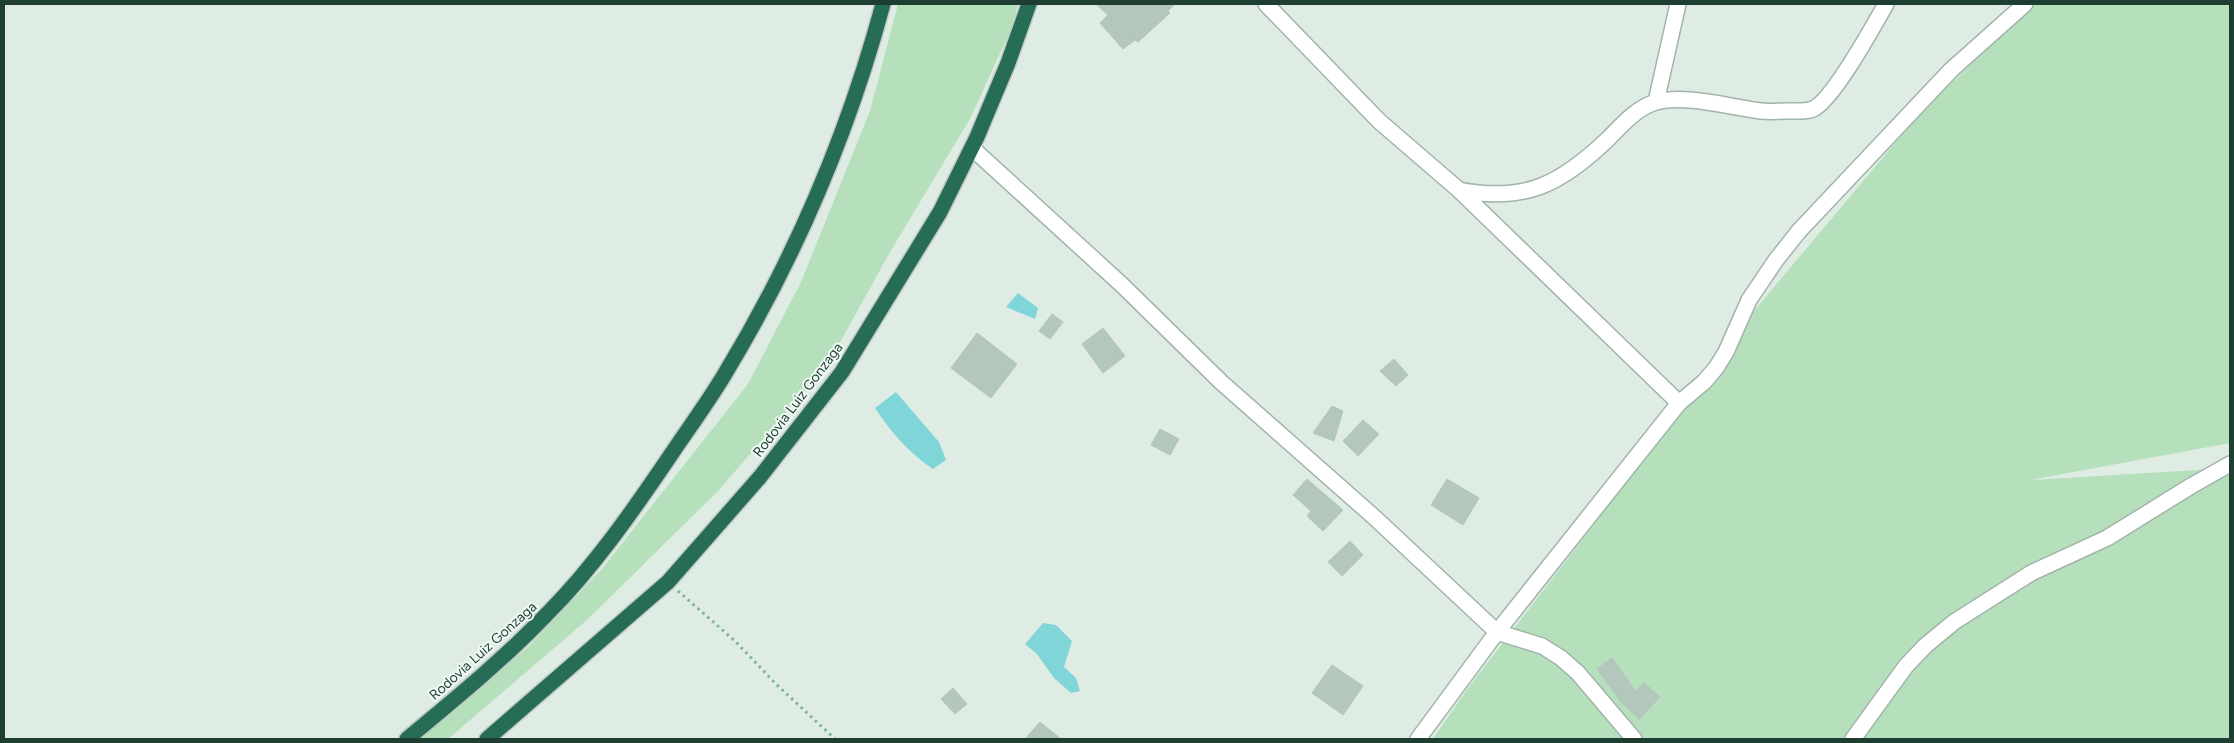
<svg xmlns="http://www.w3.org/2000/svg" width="2234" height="743" font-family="Figtree,sans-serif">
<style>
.green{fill:#b5e0bb}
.water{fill:#80d5d8}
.building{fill:#b4c7bd;stroke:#b1c6bb}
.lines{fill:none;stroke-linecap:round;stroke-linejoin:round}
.minor-casing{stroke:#a1b4ab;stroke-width:18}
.highway-casing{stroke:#c0c9c5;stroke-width:18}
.path{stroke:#7bb39b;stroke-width:3;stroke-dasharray:2.5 4;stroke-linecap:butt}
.minor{stroke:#fff;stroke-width:15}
.highway{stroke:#276d56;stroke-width:15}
.labels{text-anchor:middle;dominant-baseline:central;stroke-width:4;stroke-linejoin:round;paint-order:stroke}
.street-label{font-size:14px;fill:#1e3e31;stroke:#eff8f3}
</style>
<rect width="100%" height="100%" fill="#dfece4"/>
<path class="green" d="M898 4H1018L1012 27 971 117 890 252 828 364 718 491 588 619 448 739H420L528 647 601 570 748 384 801 282 870 111Z
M2035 4H2230V443L2030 480 2230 468V739H1433L1468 688 1596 522 1732 337 1922 111Z"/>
<path class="water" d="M1018 293 1038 308 1035 319 1006 307Z
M896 392 939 442 946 460 933 469C909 453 890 431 875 408Z
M1043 623 1056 625 1072 641 1064 667 1076 678 1080 691 1071 693 1054 678 1037 654 1025 644Z"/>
<path class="building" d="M1096 4H1175L1168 11 1170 13 1138 42 1135 40 1123 49 1100 23 1108 15Z
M1052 314 1063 322 1050 339 1039 331Z
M1103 328 1125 356 1103 373 1082 344Z
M977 333 1017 364 991 398 951 368Z
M1394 359 1408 375 1396 386 1380 371Z
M1332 406 1343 411 1334 441 1313 433Z
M1363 420 1379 434 1358 456 1343 441Z
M1160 429 1179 439 1170 455 1151 445Z
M1307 479 1343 510 1323 531 1307 516 1311 511 1293 495Z
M1447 479 1479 498 1463 525 1431 505Z
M1350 541 1363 555 1342 576 1328 562Z
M1612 658 1636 692 1644 683 1660 697 1639 719 1621 702 1597 669Z
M1332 665 1363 686 1343 715 1312 693Z
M953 688 967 704 955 714 941 699Z
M1040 722 1061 739H1025Z"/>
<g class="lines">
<g class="minor-casing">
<path id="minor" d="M1266 4 1379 121 1459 190 1679 403
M1656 102 1678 4
M972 148 1122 285 1221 382 1374 517 1497 632 1542 646 1561 658 1578 673 1634 739
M1459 190C1525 203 1561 184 1608 139 1622 125 1636 108 1656 102 1685 94 1730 107 1761 111 1769 112 1778 111 1787 111 1796 111 1806 112 1813 109 1833 100 1874 25 1886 4
M1418 739 1497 632 1679 403 1704 382 1716 368 1726 352 1749 300 1776 260 1799 231 1951 70 2025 4
M1853 739 1906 666 1925 646 1954 622 2031 573 2107 538 2191 486 2230 464"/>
</g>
<g class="highway-casing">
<path id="highway" d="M407 739C455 699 504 659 547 614 593 568 632 512 668 459 686 432 706 405 723 377 793 262 848 134 883 4
M487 739 668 582 760 477 842 372 940 212 977 137 1008 63 1029 4"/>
</g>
<path class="path" d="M678 591 735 641 776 684 835 739"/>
<use href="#minor" class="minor"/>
<use href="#highway" class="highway"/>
</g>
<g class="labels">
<g class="street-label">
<text transform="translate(798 400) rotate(-53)">Rodovia Luiz Gonzaga</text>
<text transform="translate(483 651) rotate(-42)">Rodovia Luiz Gonzaga</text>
</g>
</g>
<rect width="2234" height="743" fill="none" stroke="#1e3e31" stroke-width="10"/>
</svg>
